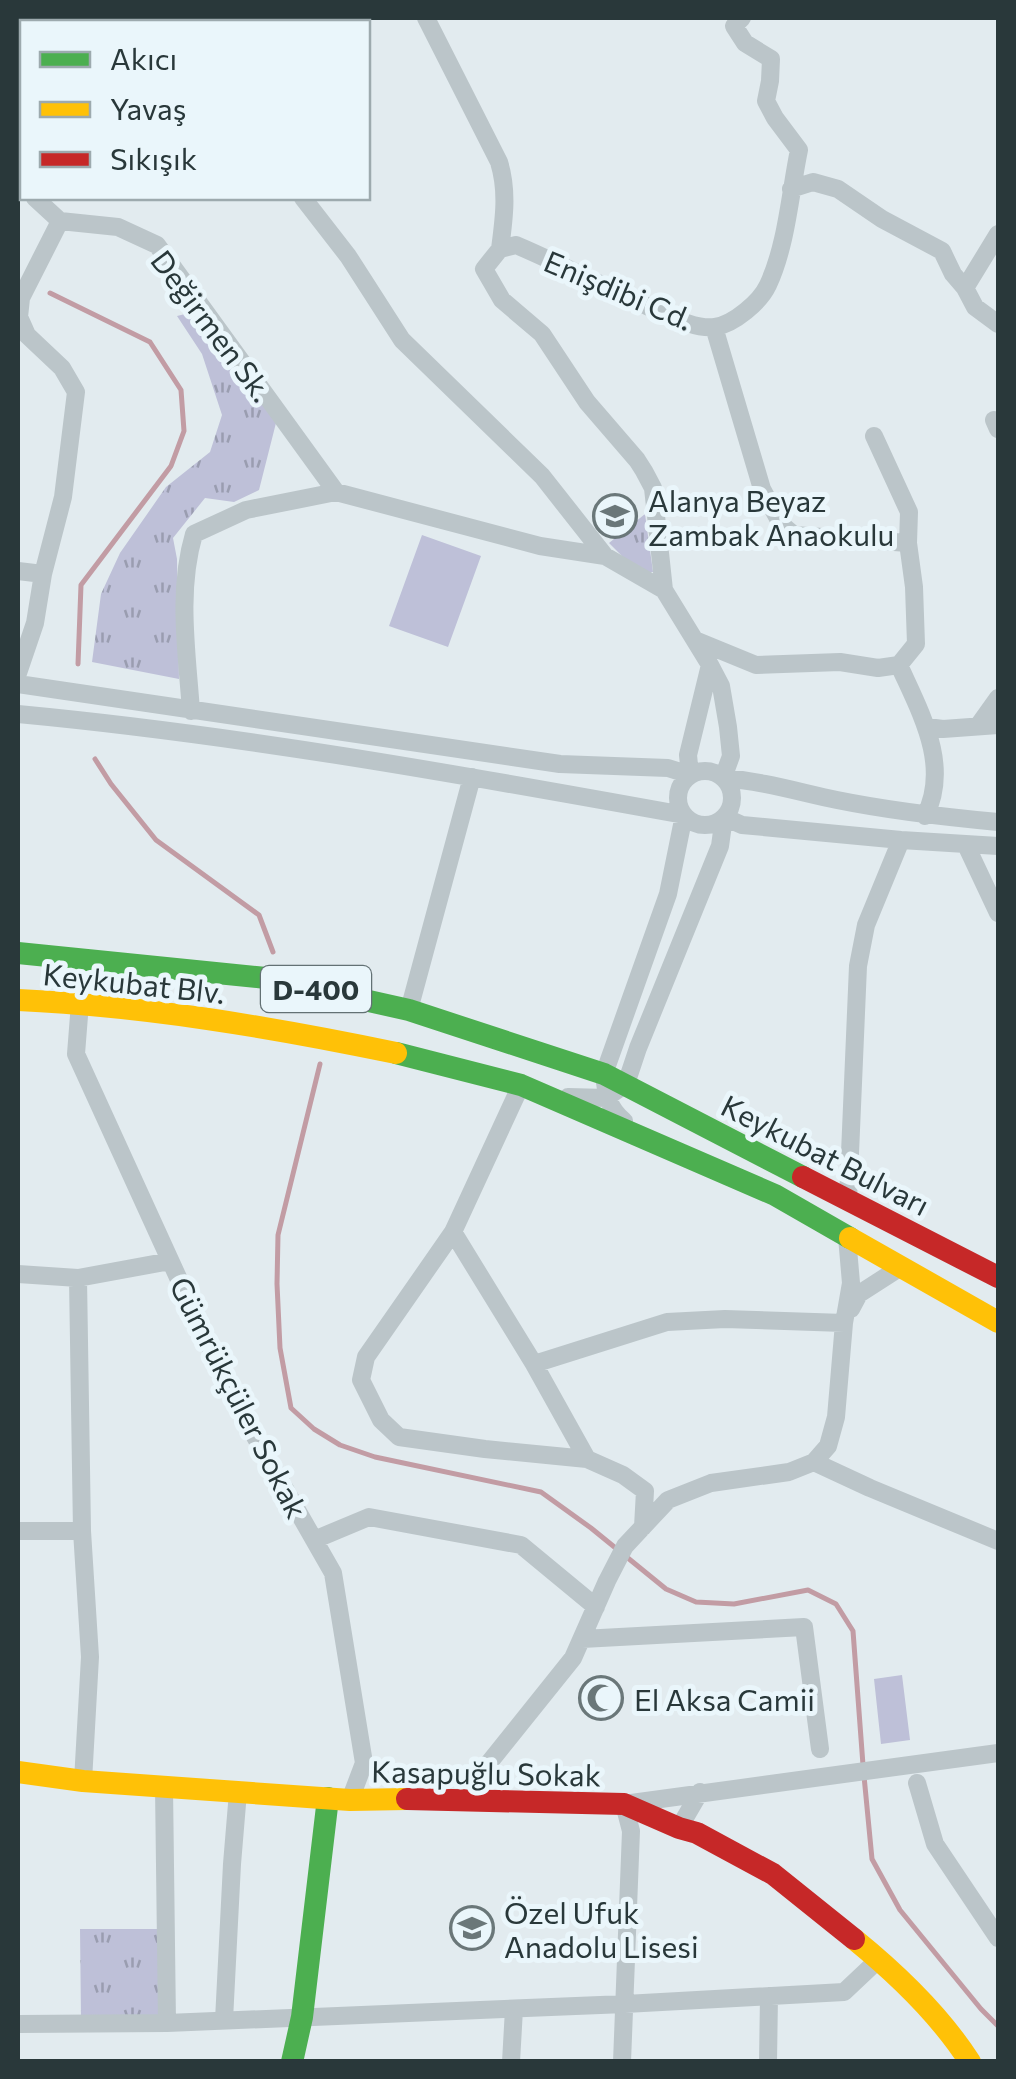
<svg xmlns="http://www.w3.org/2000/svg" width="1016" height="2079" font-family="Commissioner,sans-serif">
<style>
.grass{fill:#bec0d8}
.park{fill:url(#park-tufts)}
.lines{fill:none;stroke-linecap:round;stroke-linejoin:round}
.stream{stroke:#c29ca4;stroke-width:5}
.street{stroke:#bbc5c9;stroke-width:18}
.fast{stroke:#4caf50;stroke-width:22}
.slow{stroke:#ffc107;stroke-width:22}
.jam{stroke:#c62828;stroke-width:22}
.labels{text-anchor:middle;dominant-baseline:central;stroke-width:10;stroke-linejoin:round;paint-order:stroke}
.shield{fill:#eaf6fb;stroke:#637174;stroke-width:2.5}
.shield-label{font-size:28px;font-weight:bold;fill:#29383a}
.street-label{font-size:30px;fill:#29383a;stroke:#eaf6fb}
.poi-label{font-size:30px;fill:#29383a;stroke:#eaf6fb;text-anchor:start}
</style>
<defs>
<pattern id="park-tufts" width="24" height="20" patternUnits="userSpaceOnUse" patternTransform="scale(2.5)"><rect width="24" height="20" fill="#bec0d8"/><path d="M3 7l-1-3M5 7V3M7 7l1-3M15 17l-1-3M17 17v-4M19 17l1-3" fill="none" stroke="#9a9db0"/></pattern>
</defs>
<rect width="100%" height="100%" fill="#e2ebef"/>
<path class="grass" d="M422 535 481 556 448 647 389 626Z
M902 1675 910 1740 881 1744 874 1679Z"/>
<path class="park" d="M197 311 277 419 259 490 234 502 205 498 173 538 177 559 179 679 92 662 101 594 120 553 166 487 210 452 222 415 202 354 177 316Z
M645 514 653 572 639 573 609 543Z
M80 1929H162L164 2018 81 2019Z"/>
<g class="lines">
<path class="stream" d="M50 293 150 342 181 390 184 431 171 466 81 585 78 664
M95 759 111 784 156 840 259 915 273 952
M320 1064 278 1235 277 1284 280 1348 291 1408 314 1429 340 1445 375 1457 541 1492 591 1528 666 1589 696 1602 734 1604 808 1590 836 1604 853 1631 863 1765
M864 1776 872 1859 900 1910 981 2009 998 2026"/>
<path class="street" d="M209 18 210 22
M426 18 499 162C508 191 504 219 500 249
M18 181 22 186
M791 189 813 182 838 189 882 219 942 251 953 274 965 288 975 307 998 324
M35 198 60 221
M303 198 348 256 402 340 542 476 605 556
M965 288 998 234
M714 327 762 489 781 524 794 535 908 543
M994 420 998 429
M874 436 909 512 908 543 914 587 916 644 899 665
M18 571 43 574
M664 590 653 488 644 471 637 460 587 402 542 334 502 300 484 269 500 249 516 245C561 264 604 287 649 307 666 314 695 330 715 327 734 324 760 302 768 285 787 244 790 193 799 150L775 118 766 101 770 81 771 59 745 43 734 26 742 18
M695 640 756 665 840 662 878 668 899 665C920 712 951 765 925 816
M18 673 35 623 43 574 63 497 76 392 62 368 27 335 19 317 21 298 60 221 118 227 157 245 336 492
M18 684 560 764 668 768 690 775 688 755 710 665
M191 711C187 653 177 591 194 534L246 510 336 492 540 546 605 556 664 590 710 665 721 686 728 727 731 756 723 778C762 781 799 792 837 800 891 811 944 817 998 822
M18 714C241 735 463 775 684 815L668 894 604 1074C606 1094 608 1108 624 1121
M978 726 998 698
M927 727 943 729 998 725
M678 798a27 27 0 1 1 54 0a27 27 0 1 1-54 0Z
M966 845 998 913
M80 1003 76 1054 233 1398 333 1573 364 1763 350 1800
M409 1010 472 777
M521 1085 453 1232 366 1357 361 1380 381 1420 399 1437 485 1449 587 1459
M568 1097 606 1098 626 1084 638 1048 720 846 724 817 742 825 901 840 998 846
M848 1200 858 966 866 925 901 840
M453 1232 534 1364 587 1459 623 1475 645 1491 643 1527
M18 1274 78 1278 170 1261
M78 1278 82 1531 90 1657 83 1781
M851 1309 859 1294 901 1267
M534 1364 667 1322 725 1319 844 1323
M814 1462 828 1446 836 1417 844 1323 851 1283 847 1237
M18 1531H82
M314 1540 369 1517 521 1545 596 1607
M582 1639 804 1627 820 1749
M917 1783 935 1844 998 1938
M164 1787 167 2023
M460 1799 573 1658 607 1581 625 1546 668 1500 711 1483 789 1472 814 1462 870 1488 998 1541
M679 1828 700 1792
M224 2020 232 1864 238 1792
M18 2024 167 2023 625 2004 844 1992 879 1959
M511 2062 514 2009
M622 2062 631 1831 624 1804 998 1753
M768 2062 769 1996"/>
<path class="fast" d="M18 953 266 978 409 1010 604 1074 803 1177
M396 1053 521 1085 775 1195 850 1238
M292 2062 302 2017 328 1798"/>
<path class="slow" d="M18 1000C145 1006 271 1027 396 1053
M850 1238 998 1322
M18 1772 83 1781 350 1800 407 1799
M854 1939C897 1974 940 2015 970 2062"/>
<path class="jam" d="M803 1177 998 1277
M407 1799 624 1804 679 1828 697 1833 773 1874 854 1939"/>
</g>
<defs>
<g id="school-ring" transform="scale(2.25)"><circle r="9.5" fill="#eaf6fb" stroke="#6a7779" stroke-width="1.5"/><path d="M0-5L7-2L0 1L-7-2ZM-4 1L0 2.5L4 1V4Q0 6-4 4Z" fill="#6a7779"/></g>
<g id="mosque-ring" transform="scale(2.25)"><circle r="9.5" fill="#eaf6fb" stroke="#6a7779" stroke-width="1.5"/><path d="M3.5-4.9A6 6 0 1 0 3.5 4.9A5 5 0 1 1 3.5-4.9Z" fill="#6a7779"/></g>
</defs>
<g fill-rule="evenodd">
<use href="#school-ring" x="615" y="516"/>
<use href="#mosque-ring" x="601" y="1698"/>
<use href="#school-ring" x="472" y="1928"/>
</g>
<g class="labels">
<rect class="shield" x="261" y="966" width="110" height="46" rx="8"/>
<g class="shield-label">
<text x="316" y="989">D-400</text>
</g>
<g class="street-label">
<text transform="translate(619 289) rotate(23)">Enişdibi Cd.</text>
<text transform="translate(213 325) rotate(53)">Değirmen Sk.</text>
<text transform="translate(134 982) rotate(6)">Keykubat Blv.</text>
<text transform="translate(826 1154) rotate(27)">Keykubat Bulvarı</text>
<text transform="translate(240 1397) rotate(63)">Gümrükçüler Sokak</text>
<text transform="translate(486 1772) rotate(1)">Kasapuğlu Sokak</text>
</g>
<g class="poi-label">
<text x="648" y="499">Alanya Beyaz<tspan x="648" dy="34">Zambak Anaokulu</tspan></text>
<text x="634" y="1698">El Aksa Camii</text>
<text x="504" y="1911">Özel Ufuk<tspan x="504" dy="34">Anadolu Lisesi</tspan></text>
</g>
</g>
<rect width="1016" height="2079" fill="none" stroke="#29383a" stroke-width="40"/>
<rect x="20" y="20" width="350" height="180" fill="#eaf6fb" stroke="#9daaae" stroke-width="2.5"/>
<rect x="40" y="52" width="50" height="15" fill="#4caf50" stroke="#9daaae" stroke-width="2.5"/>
<text x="110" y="70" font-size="30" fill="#29383a">Akıcı</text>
<rect x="40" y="102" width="50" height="15" fill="#ffc107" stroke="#9daaae" stroke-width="2.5"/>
<text x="110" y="120" font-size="30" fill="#29383a">Yavaş</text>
<rect x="40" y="152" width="50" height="15" fill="#c62828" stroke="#9daaae" stroke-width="2.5"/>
<text x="110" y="170" font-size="30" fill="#29383a">Sıkışık</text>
</svg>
